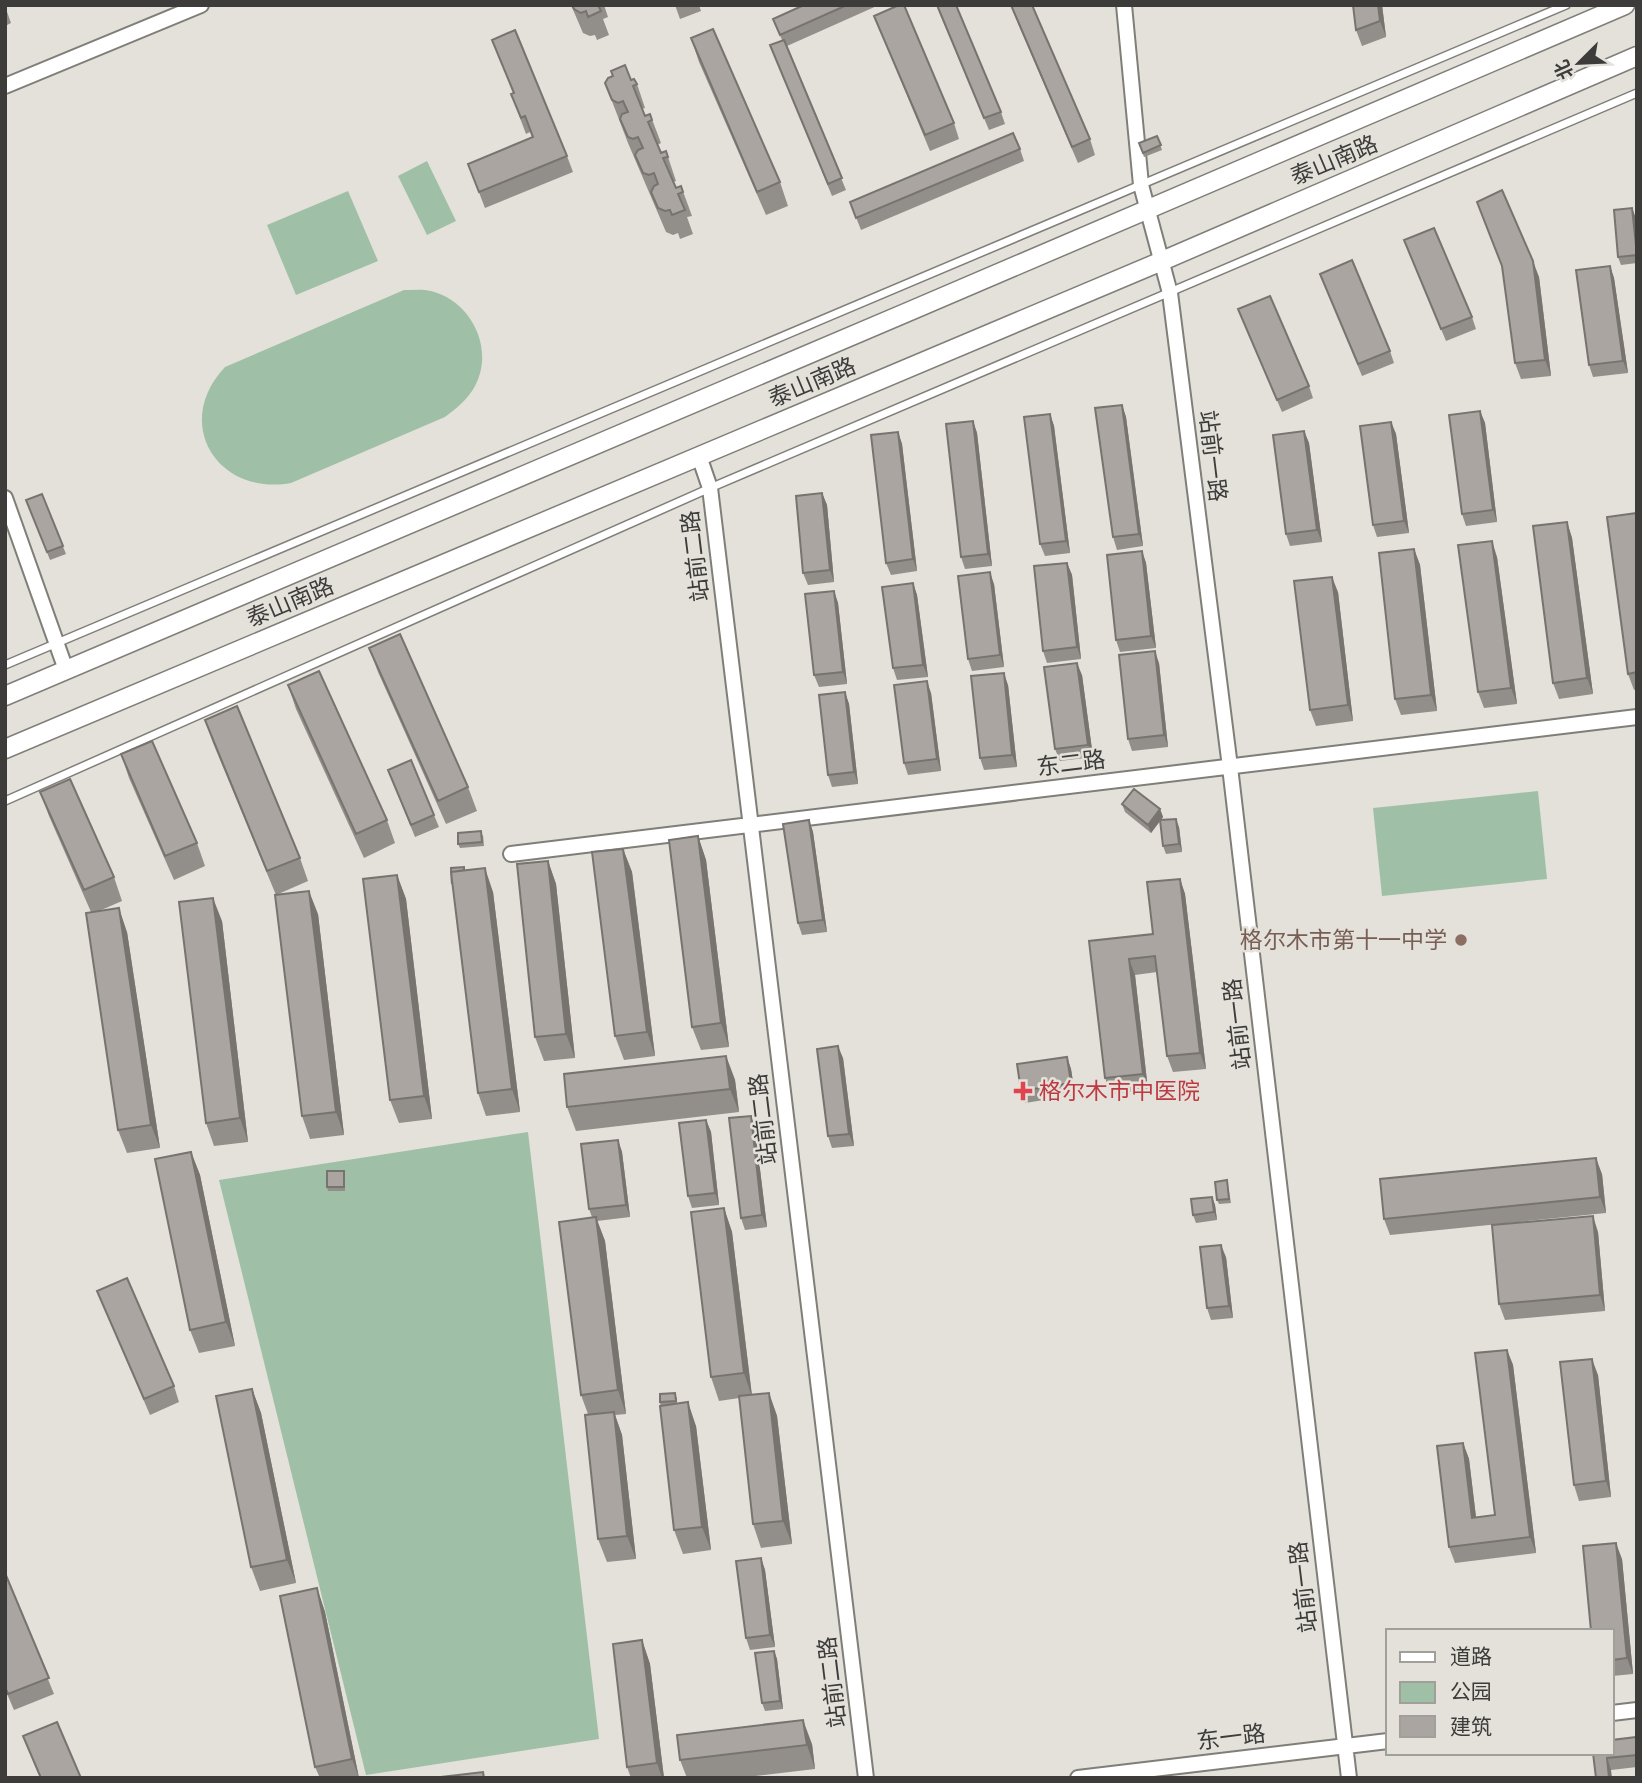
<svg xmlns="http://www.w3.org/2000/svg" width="1642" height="1783" font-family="Poppins,'Noto Sans SC',sans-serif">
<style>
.green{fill:#9fc0a7}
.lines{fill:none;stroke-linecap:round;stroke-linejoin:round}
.service-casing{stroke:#807e78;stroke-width:10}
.minor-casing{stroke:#807e78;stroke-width:18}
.tertiary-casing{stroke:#807e78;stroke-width:21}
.service{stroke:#fff;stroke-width:7}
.minor{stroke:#fff;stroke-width:14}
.tertiary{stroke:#fff;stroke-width:18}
.wall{fill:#928e8a}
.shaded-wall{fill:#777470}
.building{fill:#aaa5a0;stroke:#777470;stroke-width:2}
.education-dot{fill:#8d6e63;stroke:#e3e1da;stroke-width:2.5}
.health-dot{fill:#e0444e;stroke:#e3e1da;stroke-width:2.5}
.labels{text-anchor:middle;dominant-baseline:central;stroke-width:5;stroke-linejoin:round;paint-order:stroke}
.street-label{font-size:23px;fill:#3d3c3a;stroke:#e3e1da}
.education-label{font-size:23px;fill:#785e54;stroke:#e3e1da;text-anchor:end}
.health-label{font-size:23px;fill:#be3a42;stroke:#e3e1da;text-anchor:start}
</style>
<rect width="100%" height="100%" fill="#e3e1da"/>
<path class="green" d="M427 161 456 221 427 235 398 176Z
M348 191 378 261 296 295 267 225Z
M404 290C413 290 423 289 431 291 471 301 495 348 475 386 468 399 457 408 445 417L291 483C217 496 172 423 225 367Z
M1538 791 1547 879 1382 896 1373 808Z
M528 1132 599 1739 366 1775 219 1180Z"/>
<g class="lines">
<g class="service-casing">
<path id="service" d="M5 665 1566 5
M5 801 710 488 1637 93"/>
</g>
<g class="minor-casing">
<path id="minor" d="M1124 5 1141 185 1170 293 1230 767 1349 1778
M5 86 201 5
M699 456 710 488 866 1778
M5 498 66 670
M511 854 1637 717
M1612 1713 1637 1710
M1078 1778 1388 1741"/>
</g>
<g class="tertiary-casing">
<path id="tertiary" d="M5 696C545 465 1086 238 1625 5
M5 749 1162 261 1637 56"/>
</g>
<use href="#service" class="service"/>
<use href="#minor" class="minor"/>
<use href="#tertiary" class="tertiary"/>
</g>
<path class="wall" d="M571 5H604L608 17 603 19 609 35 597 40 595 35 590 36 583 33Z
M675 5H699L701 11 680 19Z
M804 5H879L787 46 846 190 832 196 770 45 782 40 773 19Z
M936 5 1001 112 1005 124 989 130Z
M1010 5H1032L1090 139 1095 155 1078 163Z
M1382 5 1386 37 1362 46 1356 30Z
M5 6 11 23 5 26Z
M874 16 954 123 959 139 930 151Z
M691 38 780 182 788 206 766 215 699 62Z
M492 40 567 156 573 172 485 208 468 164 532 137 530 132 526 134 511 94 514 93Z
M605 83 637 84 645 108 642 109 645 116 650 114 661 143 657 145 661 153 666 151 676 181 673 182 676 188 681 186 692 216 687 217 693 234 680 239 678 233 673 235 666 232 628 143Z
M1157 136 1162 150 1144 157 1139 143Z
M1020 149 1024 161 861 230 850 202Z
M1477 202 1539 277 1551 376 1521 379 1515 363 1503 268Z
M1632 208 1635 216 1637 230V263L1621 265 1618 257Z
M1404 240 1472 317 1476 329 1446 341Z
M1610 266 1614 278 1628 373 1593 377 1589 365Z
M1320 274 1390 351 1394 363 1362 376Z
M1238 309 1309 386 1313 398 1282 412Z
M1122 405 1126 417 1143 546 1117 550 1113 537Z
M1480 411 1485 423 1497 522 1466 526 1462 514Z
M1050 414 1054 426 1070 553 1045 556 1040 544Z
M973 421 977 433 992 566 965 569 961 557Z
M1391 422 1396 434 1409 533 1377 537 1373 525Z
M1304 431 1309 443 1322 542 1290 546 1286 534Z
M898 432 902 444 917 571 891 575 886 563Z
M822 493 827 505 834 582 808 585 803 573Z
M42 494 66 554 50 560 26 500Z
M1637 513V689L1634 690 1628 674Z
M1567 522 1572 538 1593 694 1559 699 1553 683Z
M1414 549 1420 565 1437 711 1401 715 1395 699Z
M1142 551 1146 563 1156 648 1120 652 1116 640Z
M1497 557 1517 704 1484 708 1478 692Z
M1067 563 1072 575 1081 659 1047 663 1043 651Z
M913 583 917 595 928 677 897 680 893 668Z
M994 584 1004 667 972 671 968 659Z
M834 591 838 603 847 684 819 687 814 675Z
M1338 592 1353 721 1316 726 1310 710Z
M369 648 468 787 477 811 446 824 378 672Z
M1159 663 1168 747 1132 751 1128 739Z
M1082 675 1093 757 1060 761 1055 749Z
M288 685 387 820 395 843 364 858 296 709Z
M1008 685 1017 767 984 770 980 758Z
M845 692 849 704 858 784 832 787 828 775Z
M931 693 941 771 908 775 904 763Z
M205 720 300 858 308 881 276 895 213 743Z
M121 754 197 843 205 866 174 880 129 778Z
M388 770 434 815 439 827 415 837Z
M40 792 114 877 122 901 99 911 127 932 160 1148 127 1153 118 1130 91 912 49 816Z
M1122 804 1160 809 1163 817 1151 833 1125 812Z
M809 820 813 832 827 932 802 935 798 923Z
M1179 827 1182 852 1166 854 1163 846Z
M483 835 484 846 460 848 458 844Z
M698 836 706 860 729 1047 701 1050 692 1027Z
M623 849 632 872 655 1056 624 1060 615 1036Z
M548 861 556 884 575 1058 544 1061 535 1037Z
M465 870 493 892 520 1112 486 1116 478 1093Z
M397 875 406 899 432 1119 399 1123 390 1100Z
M1180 879 1185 894 1206 1069 1173 1072 1167 1056 1157 972 1135 975 1148 1090 1111 1094 1105 1078 1089 941 1153 934Z
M318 914 344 1135 310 1139 302 1116Z
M222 921 248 1142 214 1146 206 1123Z
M726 1056 735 1080 739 1112 576 1131 567 1107Z
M1067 1057 1071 1069 1075 1095 1025 1103 1021 1091Z
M843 1058 854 1146 832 1148 828 1136Z
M751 1116 755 1128 767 1227 745 1230 741 1218Z
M706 1120 711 1132 719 1205 692 1208 688 1196Z
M618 1140 622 1152 630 1217 597 1221 605 1241 626 1414 615 1415 622 1435 636 1559 607 1562 598 1539 588 1414 581 1395 592 1217 589 1209Z
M191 1152 200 1175 235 1346 199 1353 190 1330Z
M344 1171 345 1175V1191H328L327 1187Z
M1602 1174 1606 1213 1390 1235 1384 1219Z
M1227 1180 1231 1203 1219 1204 1217 1200Z
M1212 1197 1215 1205 1217 1220 1196 1223 1193 1215Z
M724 1208 732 1232 752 1395 769 1393 777 1416 792 1544 761 1548 753 1524 739 1398 719 1401 711 1377Z
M1598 1232 1605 1311 1505 1320 1499 1304Z
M1226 1257 1233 1318 1211 1320 1207 1308Z
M97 1291 174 1386 179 1402 150 1415Z
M1507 1350 1513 1365 1536 1553 1455 1563 1449 1547 1463 1443 1469 1459 1476 1517 1495 1515Z
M1598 1375 1611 1497 1579 1501 1574 1485Z
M252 1389 261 1413 296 1583 260 1591 251 1567Z
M677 1397V1404L696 1426 711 1550 683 1554 674 1530 660 1402Z
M761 1558 765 1570 775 1647 750 1650 746 1638Z
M1622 1559 1633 1674 1612 1676V1631Z
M5 1573 54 1694 14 1710 5 1689Z
M317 1588 325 1612 359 1778H320L315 1767Z
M642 1640 650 1664 664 1778H631L627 1767Z
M774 1651 777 1659 783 1709 765 1711 762 1703Z
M23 1736 81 1778H40Z
M1637 1737V1767L1611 1770 1593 1753Z
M812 1744 815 1769 738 1778H687L680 1760Z"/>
<path class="shaded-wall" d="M1378 5H1382L1386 37 1380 21Z
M1632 208 1635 216 1637 230V249Z
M1533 261 1539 277 1551 376 1545 360Z
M1610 266 1614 278 1628 373 1623 361Z
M1122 405 1126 417 1143 546 1139 534Z
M1480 411 1485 423 1497 522 1493 510Z
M1050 414 1054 426 1070 553 1066 541Z
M973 421 977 433 992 566 988 554Z
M1391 422 1396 434 1409 533 1404 521Z
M1304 431 1309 443 1322 542 1317 530Z
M898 432 902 444 917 571 913 559Z
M822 493 827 505 834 582 830 570Z
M1567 522 1572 538 1593 694 1587 678Z
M1492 541 1497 557 1517 704 1511 688Z
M1414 549 1420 565 1437 711 1431 695Z
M1142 551 1146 563 1156 648 1151 636Z
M1067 563 1072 575 1081 659 1077 647Z
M990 572 994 584 1004 667 1000 655Z
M1332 577 1338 592 1353 721 1348 705Z
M913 583 917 595 928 677 923 665Z
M834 591 838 603 847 684 843 672Z
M1155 651 1159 663 1168 747 1164 735Z
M1077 663 1082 675 1093 757 1088 745Z
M1004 673 1008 685 1017 767 1012 755Z
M927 681 931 693 941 771 937 759Z
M845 692 849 704 858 784 854 772Z
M1160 809 1163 817 1151 833 1148 825Z
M1176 819 1179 827 1182 852 1179 844Z
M809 820 813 832 827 932 823 920Z
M698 836 706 860 729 1047 721 1023Z
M623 849 632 872 655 1056 647 1032Z
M548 861 556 884 575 1058 566 1034Z
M485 868 493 892 520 1112 512 1089Z
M397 875 406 899 432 1119 424 1096Z
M1180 879 1185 894 1206 1069 1200 1053Z
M309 891 318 914 344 1135 336 1112Z
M213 898 222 921 248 1142 240 1118Z
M119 908 127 932 160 1148 151 1125Z
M1129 959 1135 975 1148 1090 1143 1074Z
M838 1046 843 1058 854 1146 849 1134Z
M726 1056 735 1080 739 1112 730 1089Z
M1067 1057 1071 1069 1075 1095 1071 1083Z
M751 1116 755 1128 767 1227 762 1215Z
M706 1120 711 1132 719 1205 715 1193Z
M618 1140 622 1152 630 1217 626 1205Z
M191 1152 200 1175 235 1346 226 1322Z
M1596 1158 1602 1174 1606 1213 1600 1197Z
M1212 1197 1215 1205 1217 1220 1214 1212Z
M724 1208 732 1232 752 1397 744 1373Z
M1593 1216 1598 1232 1605 1311 1600 1295Z
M596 1217 605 1241 626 1414 618 1390Z
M1221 1245 1226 1257 1233 1318 1229 1306Z
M1507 1350 1513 1365 1536 1553 1530 1537Z
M1592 1359 1598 1375 1611 1497 1606 1481Z
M252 1389 261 1413 296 1583 287 1560Z
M769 1393 777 1416 792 1544 783 1521Z
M688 1402 696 1426 711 1550 702 1527Z
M614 1412 622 1435 636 1559 627 1536Z
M1463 1443 1469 1459 1478 1534 1472 1518Z
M1616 1543 1622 1559 1633 1674 1627 1658Z
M761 1558 765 1570 775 1647 770 1635Z
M317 1588 325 1612 359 1778 352 1759Z
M642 1640 650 1664 664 1778H662L657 1763Z
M774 1651 777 1659 783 1709 780 1701Z
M803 1720 812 1744 815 1769 807 1745Z
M1607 1758 1611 1770 1612 1778H1609Z"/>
<path class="building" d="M572 5H598L601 11 588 17 586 11 581 13 574 9Z
M804 5H847L780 35 773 19Z
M899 5H904L954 123 925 135 874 16Z
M937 5H956L1001 112 984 118Z
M1011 5H1032L1090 139 1072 147Z
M1353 5H1378L1380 21 1356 30Z
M713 29 780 182 757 192 691 38Z
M515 30 567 156 479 192 468 164 533 137 525 116 521 118 511 94 514 93 492 40Z
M784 40 842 178 828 184 770 45Z
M625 65 631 80 634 79 637 84 633 86 645 116 650 114 652 120 648 122 661 153 666 151 668 157 663 158 676 188 681 186 683 192 678 194 685 210 672 215 670 210 665 211 658 208 651 192 654 186 658 184 654 173 649 175 643 173 635 155 638 150 643 148 638 137 633 139 628 137 620 119 622 114 628 112 623 101 618 103 612 100 605 83 608 78 613 76 611 71Z
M1013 133 1020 149 856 218 850 202Z
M1157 136 1161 145 1143 153 1139 143Z
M1502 190 1533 261 1545 360 1515 363 1502 266 1477 202Z
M1632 208 1637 255 1618 257 1614 210Z
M1434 228 1472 317 1441 329 1404 240Z
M1352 260 1390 351 1358 364 1320 274Z
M1610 266 1623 361 1589 365 1576 270Z
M1270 296 1309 386 1277 400 1238 309Z
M1122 405 1139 534 1113 537 1095 408Z
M1480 411 1493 510 1462 514 1449 415Z
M1050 414 1066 541 1040 544 1024 417Z
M973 421 988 554 961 557 946 424Z
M1391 422 1404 521 1373 525 1360 426Z
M1304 431 1317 530 1286 534 1273 435Z
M898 432 913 559 886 563 871 435Z
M822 493 830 570 803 573 796 496Z
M42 494 63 546 47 552 26 500Z
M1637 513V672L1628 674 1607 517Z
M1567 522 1587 678 1553 683 1533 526Z
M1492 541 1511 688 1478 692 1458 545Z
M1414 549 1431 695 1395 699 1379 553Z
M1142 551 1151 636 1116 640 1107 555Z
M1067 563 1077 647 1043 651 1034 566Z
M990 572 1000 655 968 659 958 576Z
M1332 577 1348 705 1310 710 1294 581Z
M913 583 923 665 893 668 882 587Z
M834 591 843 672 814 675 805 594Z
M400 634 468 787 438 801 369 648Z
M1155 651 1164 735 1128 739 1119 655Z
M1077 663 1088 745 1055 749 1044 667Z
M319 671 387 820 356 834 288 685Z
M1004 673 1012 755 980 758 971 676Z
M927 681 937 759 904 763 894 685Z
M845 692 854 772 828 775 819 695Z
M237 706 300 858 267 871 205 720Z
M152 741 197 843 165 856 121 754Z
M411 760 434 815 411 825 388 770Z
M70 779 114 877 84 890 40 792Z
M1134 789 1160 809 1148 825 1122 804Z
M1176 819 1179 844 1163 846 1160 820Z
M809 820 823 920 798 923 783 824Z
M481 831 482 842 458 844V833Z
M698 836 721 1023 692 1027 669 840Z
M623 849 647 1032 615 1036 592 852Z
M548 861 566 1034 535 1037 517 864Z
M464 867V870L451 872 452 884 451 868Z
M485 868 512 1089 478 1093 451 872Z
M397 875 424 1096 390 1100 363 879Z
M1180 879 1200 1053 1167 1056 1155 956 1129 959 1143 1074 1105 1078 1089 941 1153 934 1147 882Z
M309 891 336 1112 302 1116 275 895Z
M213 898 240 1118 206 1123 179 902Z
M119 908 151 1125 118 1130 86 913Z
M838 1046 849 1134 828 1136 817 1049Z
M726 1056 730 1089 567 1107 564 1074Z
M1067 1057 1071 1083 1021 1091 1017 1064Z
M751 1116 762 1215 741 1218 729 1118Z
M706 1120 715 1193 688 1196 679 1123Z
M618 1140 626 1205 589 1209 581 1144Z
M191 1152 226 1322 190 1330 155 1159Z
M1596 1158 1600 1197 1384 1219 1380 1179Z
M327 1171H344V1187H327Z
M1227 1180 1229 1199 1217 1200 1215 1182Z
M1212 1197 1214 1212 1193 1215 1191 1199Z
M724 1208 744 1373 711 1377 691 1212Z
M1593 1216 1600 1295 1499 1304 1492 1225Z
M596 1217 618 1390 581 1395 559 1222Z
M1221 1245 1229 1306 1207 1308 1200 1247Z
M127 1278 174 1386 144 1399 97 1291Z
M1507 1350 1530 1537 1449 1547 1437 1446 1463 1443 1472 1518 1495 1515 1475 1353Z
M1592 1359 1606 1481 1574 1485 1560 1362Z
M252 1389 287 1560 251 1567 216 1396Z
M675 1393 676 1401 660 1402V1394Z
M769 1393 783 1521 753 1524 739 1396Z
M688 1402 702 1527 674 1530 660 1406Z
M614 1412 627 1536 598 1539 585 1415Z
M1616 1543 1627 1658 1612 1660V1631H1591L1583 1546Z
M761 1558 770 1635 746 1638 736 1561Z
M5 1573 49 1678 8 1694 5 1687Z
M317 1588 352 1759 315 1767 280 1596Z
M642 1640 657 1763 627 1767 613 1644Z
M774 1651 780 1701 762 1703 755 1653Z
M803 1720 807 1745 680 1760 677 1735Z
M57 1722 81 1778H41L23 1736Z
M1637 1737V1755L1607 1758 1609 1778H1596L1593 1753H1612V1740Z
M483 1772 484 1778H432Z"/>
<circle class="education-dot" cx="1461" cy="940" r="7"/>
<path class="health-dot" d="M1019.5 1080.5h7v7h7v7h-7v7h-7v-7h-7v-7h7z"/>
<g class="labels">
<g class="street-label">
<text transform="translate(1334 160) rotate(-23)">泰山南路</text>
<text transform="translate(812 382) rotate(-23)">泰山南路</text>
<text transform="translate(1213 456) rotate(83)">站前一路</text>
<text transform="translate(695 556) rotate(-97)">站前二路</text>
<text transform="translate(290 602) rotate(-23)">泰山南路</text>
<text transform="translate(1071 763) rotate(-7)">东二路</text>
<text transform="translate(1237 1024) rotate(-97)">站前一路</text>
<text transform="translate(763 1119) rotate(-97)">站前二路</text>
<text transform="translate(1303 1587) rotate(-97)">站前一路</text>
<text transform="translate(832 1682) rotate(-97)">站前二路</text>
<text transform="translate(1231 1737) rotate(-7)">东一路</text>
</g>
<g class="education-label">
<text x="1447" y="940">格尔木市第十一中学</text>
</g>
<g class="health-label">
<text x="1039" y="1091">格尔木市中医院</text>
</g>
</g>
<rect width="1642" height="1783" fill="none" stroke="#3d3c3a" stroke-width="14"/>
<rect x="1386" y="1629" width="228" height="126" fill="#e3e1da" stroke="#a19f9a" stroke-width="2"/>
<rect x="1400" y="1652" width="35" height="10" fill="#ffffff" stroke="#a19f9a" stroke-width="2"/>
<text x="1450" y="1664" font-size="21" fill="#3d3c3a">道路</text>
<rect x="1400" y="1682" width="35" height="21" fill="#9fc0a7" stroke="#a19f9a" stroke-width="2"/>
<text x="1450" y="1699" font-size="21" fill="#3d3c3a">公园</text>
<rect x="1400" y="1716" width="35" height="21" fill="#aaa5a0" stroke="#a19f9a" stroke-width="2"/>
<text x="1450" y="1734" font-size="21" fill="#3d3c3a">建筑</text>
<g transform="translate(1579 63) rotate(246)" stroke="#e3e1da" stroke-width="5" paint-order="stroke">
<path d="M0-5L12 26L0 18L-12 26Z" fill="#3d3c3a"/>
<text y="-10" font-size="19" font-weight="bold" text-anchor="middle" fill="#3d3c3a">北</text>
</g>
</svg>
